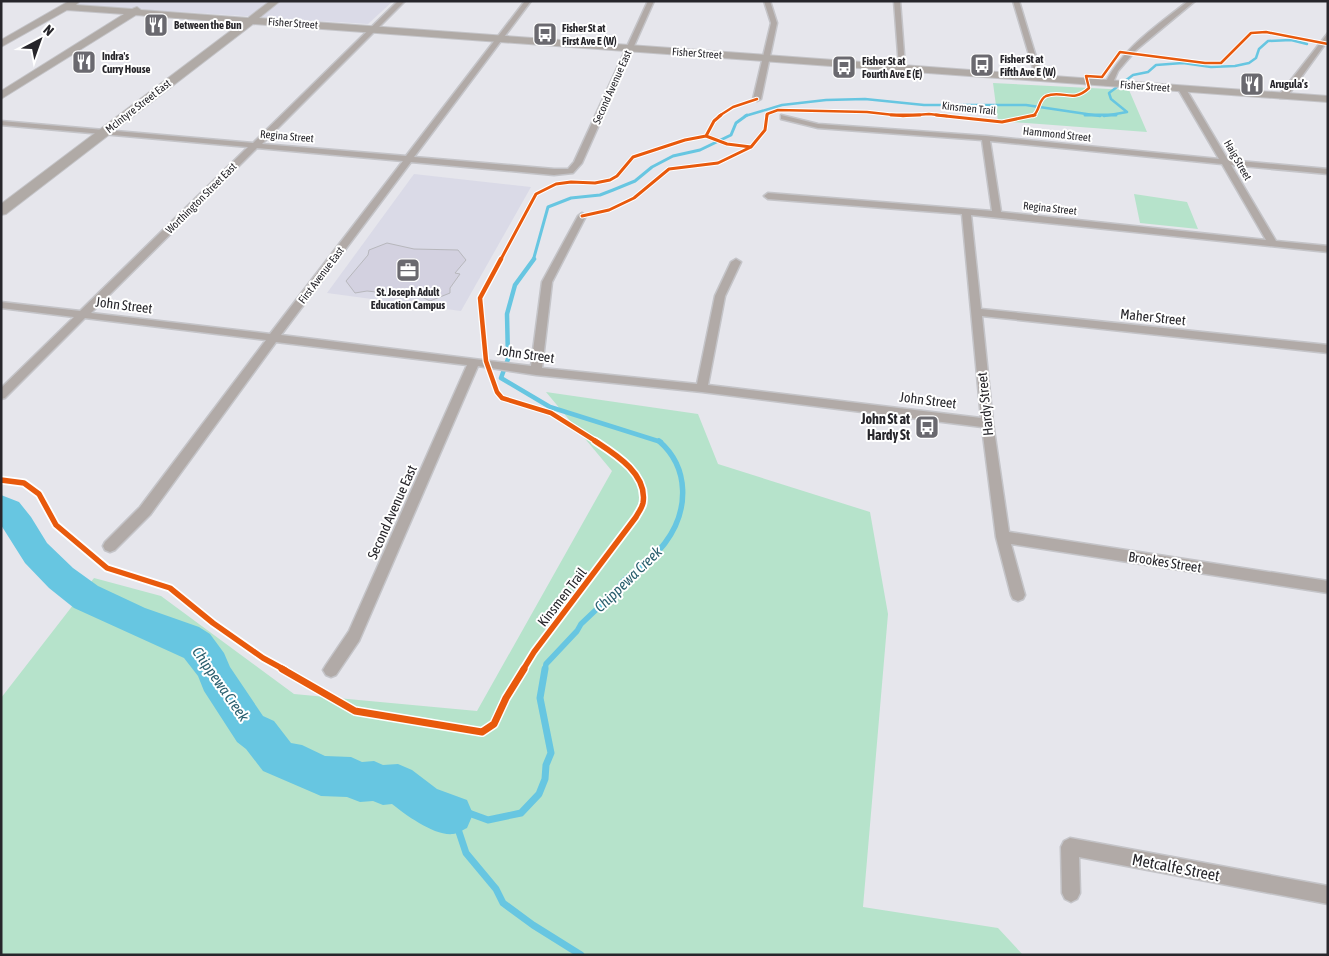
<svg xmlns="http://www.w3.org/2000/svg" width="1329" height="956" font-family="'Asap Condensed',sans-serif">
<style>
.built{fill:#dadae7}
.green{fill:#b6e3cb}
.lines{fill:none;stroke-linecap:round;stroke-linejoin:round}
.stream-far4{stroke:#67c6e1;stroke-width:2.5}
.stream-far3{stroke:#67c6e1;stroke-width:3}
.stream-far2{stroke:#67c6e1;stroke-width:4.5}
.stream-far1{stroke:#67c6e1;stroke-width:5.5}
.stream{stroke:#67c6e1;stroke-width:7}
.river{fill:#67c6e1;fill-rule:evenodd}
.building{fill:#d3d1e0;stroke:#b7b7bc}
.street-casing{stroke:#c4c4c8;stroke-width:3}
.secondary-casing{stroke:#c4c4c8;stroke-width:2}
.street{fill:#b1aaa7;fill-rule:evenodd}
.secondary{fill:#b0aaa6;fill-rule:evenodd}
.cycleway-far4-casing{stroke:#fff;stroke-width:4.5}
.cycleway-far3-casing{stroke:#fff;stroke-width:5}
.cycleway-far2-casing{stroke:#fff;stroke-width:7}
.cycleway-far1-casing{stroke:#fff;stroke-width:9}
.cycleway-casing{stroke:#fff;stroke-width:10}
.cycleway-far4{stroke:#e8590c;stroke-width:2.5}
.cycleway-far3{stroke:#e8590c;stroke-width:3}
.cycleway-far2{stroke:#e8590c;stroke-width:4.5}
.cycleway-far1{stroke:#e8590c;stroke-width:5.5}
.cycleway{stroke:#e8590c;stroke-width:7}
.labels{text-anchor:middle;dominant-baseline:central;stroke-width:4;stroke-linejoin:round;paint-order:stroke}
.far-street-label{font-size:11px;fill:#27262b;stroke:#fff}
.far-poi-label{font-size:11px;font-weight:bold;fill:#27262b;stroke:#fff;text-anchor:start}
.street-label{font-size:14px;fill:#27262b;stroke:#fff}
.poi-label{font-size:14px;font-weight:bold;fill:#27262b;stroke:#fff;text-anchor:end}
.water-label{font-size:15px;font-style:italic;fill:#295e6d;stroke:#fff}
.near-street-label{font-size:16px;fill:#27262b;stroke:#fff}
</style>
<rect width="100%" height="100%" fill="#e6e6ec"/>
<path class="built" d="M81 1H393L368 24 74 5Z
M414 174 531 187 461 311 327 293Z"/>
<path class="green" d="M993 83 1129 90 1147 132 998 121Z
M1134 194 1187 202 1198 229 1140 223Z
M546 392 698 414 718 464 870 512 888 614 863 907 998 928 1023 955H1V698L94 578 161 596 294 694 477 711 612 471Z"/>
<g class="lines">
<path class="stream-far4" d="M745 116 782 105 826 100 865 99 924 105H1026L1100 116
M1104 116 1127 112 1111 99 1109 93 1133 75 1148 72 1156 65 1183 63 1211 67 1235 66 1249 63 1256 58 1259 49 1268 41 1291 40 1307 44"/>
<path class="stream-far3" d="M1085 115H1116
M533 261 548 207 571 198 600 195 613 190 635 181 652 167 673 156 700 150 731 135 736 123 747 115"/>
<path class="stream-far2" d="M534 259 515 285 507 314 508 359 501 378 550 407 661 442"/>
<path class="stream-far1" d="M545 670 546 664 577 631 581 624 618 589 622 582C636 569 654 558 665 543 689 511 690 468 659 441"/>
<path class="stream" d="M545 669 540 698 551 753 546 765 545 779 539 794 521 813 488 820 466 812 453 814 466 853 496 889 503 903 533 925 581 955"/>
<path class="river" d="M1 495 19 502 31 517 47 543 73 568 98 586 145 608 199 627 210 634 224 653 230 667 263 716 274 721 291 743 302 745 325 756 351 757 362 762 374 761 383 765 398 764 412 770 437 789 467 800 473 814 467 828C463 830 457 834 453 834 434 836 406 815 392 804L383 805 373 801 360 802 347 797 321 796 263 771 246 749 237 742 204 691 198 676 184 658 74 608 49 588 25 563 1 525Z"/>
</g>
<path class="building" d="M387 243 414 249 458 250 466 260 455 273 460 274 450 288V293L430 301 422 297 367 291 355 293 346 281 368 255 369 250Z"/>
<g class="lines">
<g class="street-casing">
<path id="street" d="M398 1H405L262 144 406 156 525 1H531L414 157 554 169H568L574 162 648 1H654L582 163 573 173 554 175 411 162 281 335 531 366 542 282 578 216 582 213 586 216 552 282 542 368 697 384 715 296 731 262 736 259 741 262 725 296 708 385 981 418 962 214 768 199 764 196 768 193 992 211 982 140 818 128 781 119V115L818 124 986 136 1219 159 1178 89 1182 87 1186 89 1228 160 1328 169V174L1231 165 1276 241 1328 246V252L971 215 981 309 1328 345V353L982 316 993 423 1009 532 1328 581V593L1011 544 1025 595 1023 599 1018 601 1013 599 1011 595 996 537 982 427 702 392 536 375 478 366 359 641 336 675 331 677 326 675 323 670 326 665 349 631 467 365 276 342 150 515 115 550 110 552 105 550 103 546 105 542 140 507 266 340 85 318 5 398 1 399V388L74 317 1 308V302L80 311 248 147 1 125V121L253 143ZM990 141 1222 164 1266 240 1001 212ZM257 148 403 161 270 334 91 313Z
M764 1H770L777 23 761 99 757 101 753 99 771 23Z
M894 1H900L905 67 902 69 899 67Z
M1013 1H1019L1043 80 1036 78Z
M1188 1H1195L1136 50 1118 71 1112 85H1106L1105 83C1124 47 1157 26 1188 1Z
M1328 33V40L1286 98H1280V94Z
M1070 838 1328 886V904L1079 857 1080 893 1077 899 1071 902 1065 899 1062 893 1061 847 1064 841Z"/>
</g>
<g class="secondary-casing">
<path id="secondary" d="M69 1H80L76 5 132 9 137 7 141 10 248 18 270 1H280L259 18 1328 96V102L253 24 6 214 1 215V204L241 23 136 15 1 99V91L124 14 67 10 1 47V40Z"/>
</g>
<use href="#street" class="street"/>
<use href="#secondary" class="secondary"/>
<g class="cycleway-far4-casing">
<path id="cycleway-far4" d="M719 116 733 107 757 99
M767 116V114L778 110 867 112 903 116
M903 116 929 114 947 116
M1033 116C1040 111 1038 100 1046 96 1063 89 1072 104 1089 88L1086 76 1102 77 1120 52 1205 63H1221L1251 33 1266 32 1328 44"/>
</g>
<g class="cycleway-far3-casing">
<path id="cycleway-far3" d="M891 115H920
M936 115 1002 122 1035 115
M706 136 714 121 721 115
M582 216 609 210 634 198 669 169 718 163 751 147
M500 261 536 194 556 184 571 182 595 183 610 180 617 176 633 157 685 140 706 136 727 144 751 147 765 130 767 115"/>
</g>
<g class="cycleway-far2-casing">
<path id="cycleway-far2" d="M501 259 480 298 486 361 497 392 502 398 551 413 597 442"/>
</g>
<g class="cycleway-far1-casing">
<path id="cycleway-far1" d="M1 480 24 483 39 494 56 525 107 568 170 588 213 623 263 658 285 670
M523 670 534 652 636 517C638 513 642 508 643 503 648 474 615 454 595 441"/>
</g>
<g class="cycleway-casing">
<path id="cycleway" d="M282 669 355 711 482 732 494 724 506 698 524 669"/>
</g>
<use href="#cycleway-far4" class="cycleway-far4"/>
<use href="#cycleway-far3" class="cycleway-far3"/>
<use href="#cycleway-far2" class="cycleway-far2"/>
<use href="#cycleway-far1" class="cycleway-far1"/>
<use href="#cycleway" class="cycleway"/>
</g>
<defs>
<g id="restaurant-square" transform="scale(1.25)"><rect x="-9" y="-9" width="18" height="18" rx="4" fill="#6a696f" stroke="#fff"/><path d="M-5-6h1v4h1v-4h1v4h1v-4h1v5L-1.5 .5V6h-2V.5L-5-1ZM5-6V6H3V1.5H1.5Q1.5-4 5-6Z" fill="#fff"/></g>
<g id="bus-square" transform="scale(1.25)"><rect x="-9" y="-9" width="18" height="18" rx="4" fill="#6a696f" stroke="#fff"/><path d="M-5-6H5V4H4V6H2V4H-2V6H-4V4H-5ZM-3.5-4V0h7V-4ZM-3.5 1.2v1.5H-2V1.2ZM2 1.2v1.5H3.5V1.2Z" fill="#fff"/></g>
<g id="office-square" transform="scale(1.25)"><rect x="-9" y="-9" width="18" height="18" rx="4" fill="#6a696f" stroke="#fff"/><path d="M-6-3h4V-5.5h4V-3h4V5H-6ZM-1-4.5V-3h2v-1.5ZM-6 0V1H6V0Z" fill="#fff"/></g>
</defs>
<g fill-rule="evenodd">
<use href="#restaurant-square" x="156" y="25"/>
<use href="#bus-square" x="545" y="34"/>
<use href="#restaurant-square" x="84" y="62"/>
<use href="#bus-square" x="982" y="65"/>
<use href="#bus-square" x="844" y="67"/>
<use href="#restaurant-square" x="1252" y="84"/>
<use href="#office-square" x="408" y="270"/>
<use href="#bus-square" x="927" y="427"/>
</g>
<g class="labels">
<g class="far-street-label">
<text transform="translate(293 23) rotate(4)">Fisher Street</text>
<text transform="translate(697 53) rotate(4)">Fisher Street</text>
<text transform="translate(1145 86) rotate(4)">Fisher Street</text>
<text transform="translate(612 87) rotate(-66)">Second Avenue East</text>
<text transform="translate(138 106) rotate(-38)">McIntyre Street East</text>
<text transform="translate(969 108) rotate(6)">Kinsmen Trail</text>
<text transform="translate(1057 134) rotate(6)">Hammond Street</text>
<text transform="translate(287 136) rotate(5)">Regina Street</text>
<text transform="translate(1238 160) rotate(60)">Haig Street</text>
<text transform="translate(201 198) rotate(-45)">Worthington Street East</text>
<text transform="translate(1050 208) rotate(6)">Regina Street</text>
<text transform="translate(321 275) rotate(-53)">First Avenue East</text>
</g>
<g class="far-poi-label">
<text x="174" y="25">Between the Bun</text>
<text x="562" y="28">Fisher St at<tspan x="562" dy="13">First Ave E (W)</tspan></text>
<text x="102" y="56">Indra's<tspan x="102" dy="13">Curry House</tspan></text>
<text x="1000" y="59">Fisher St at<tspan x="1000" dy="13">Fifth Ave E (W)</tspan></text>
<text x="862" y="61">Fisher St at<tspan x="862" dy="13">Fourth Ave E (E)</tspan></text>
<text x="1270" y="84">Arugula’s</text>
<text x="408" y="292" text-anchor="middle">St. Joseph Adult<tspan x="408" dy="13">Education Campus</tspan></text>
</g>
<g class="street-label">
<text transform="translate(124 305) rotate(7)">John Street</text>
<text transform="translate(1153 317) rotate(6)">Maher Street</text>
<text transform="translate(526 354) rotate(8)">John Street</text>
<text transform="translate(928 400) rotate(7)">John Street</text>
<text transform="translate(985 404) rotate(-96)">Hardy Street</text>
<text transform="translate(392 512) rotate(-66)">Second Avenue East</text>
<text transform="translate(1165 562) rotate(9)">Brookes Street</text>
<text transform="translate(562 597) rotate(-52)">Kinsmen Trail</text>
</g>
<g class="poi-label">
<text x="910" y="419">John St at<tspan x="910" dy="16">Hardy St</tspan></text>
</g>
<g class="water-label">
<text transform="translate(628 579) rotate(-44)">Chippewa Creek</text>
<text transform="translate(221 684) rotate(55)">Chippewa Creek</text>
</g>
<g class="near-street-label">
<text transform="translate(1176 867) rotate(11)">Metcalfe Street</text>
</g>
</g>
<rect width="1329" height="956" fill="none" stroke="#27262b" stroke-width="5"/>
<g transform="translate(40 40) rotate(41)" stroke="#ffffff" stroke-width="4" paint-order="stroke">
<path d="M0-4L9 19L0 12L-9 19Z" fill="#27262b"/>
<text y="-8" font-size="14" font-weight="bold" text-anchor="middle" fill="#27262b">N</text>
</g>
</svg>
